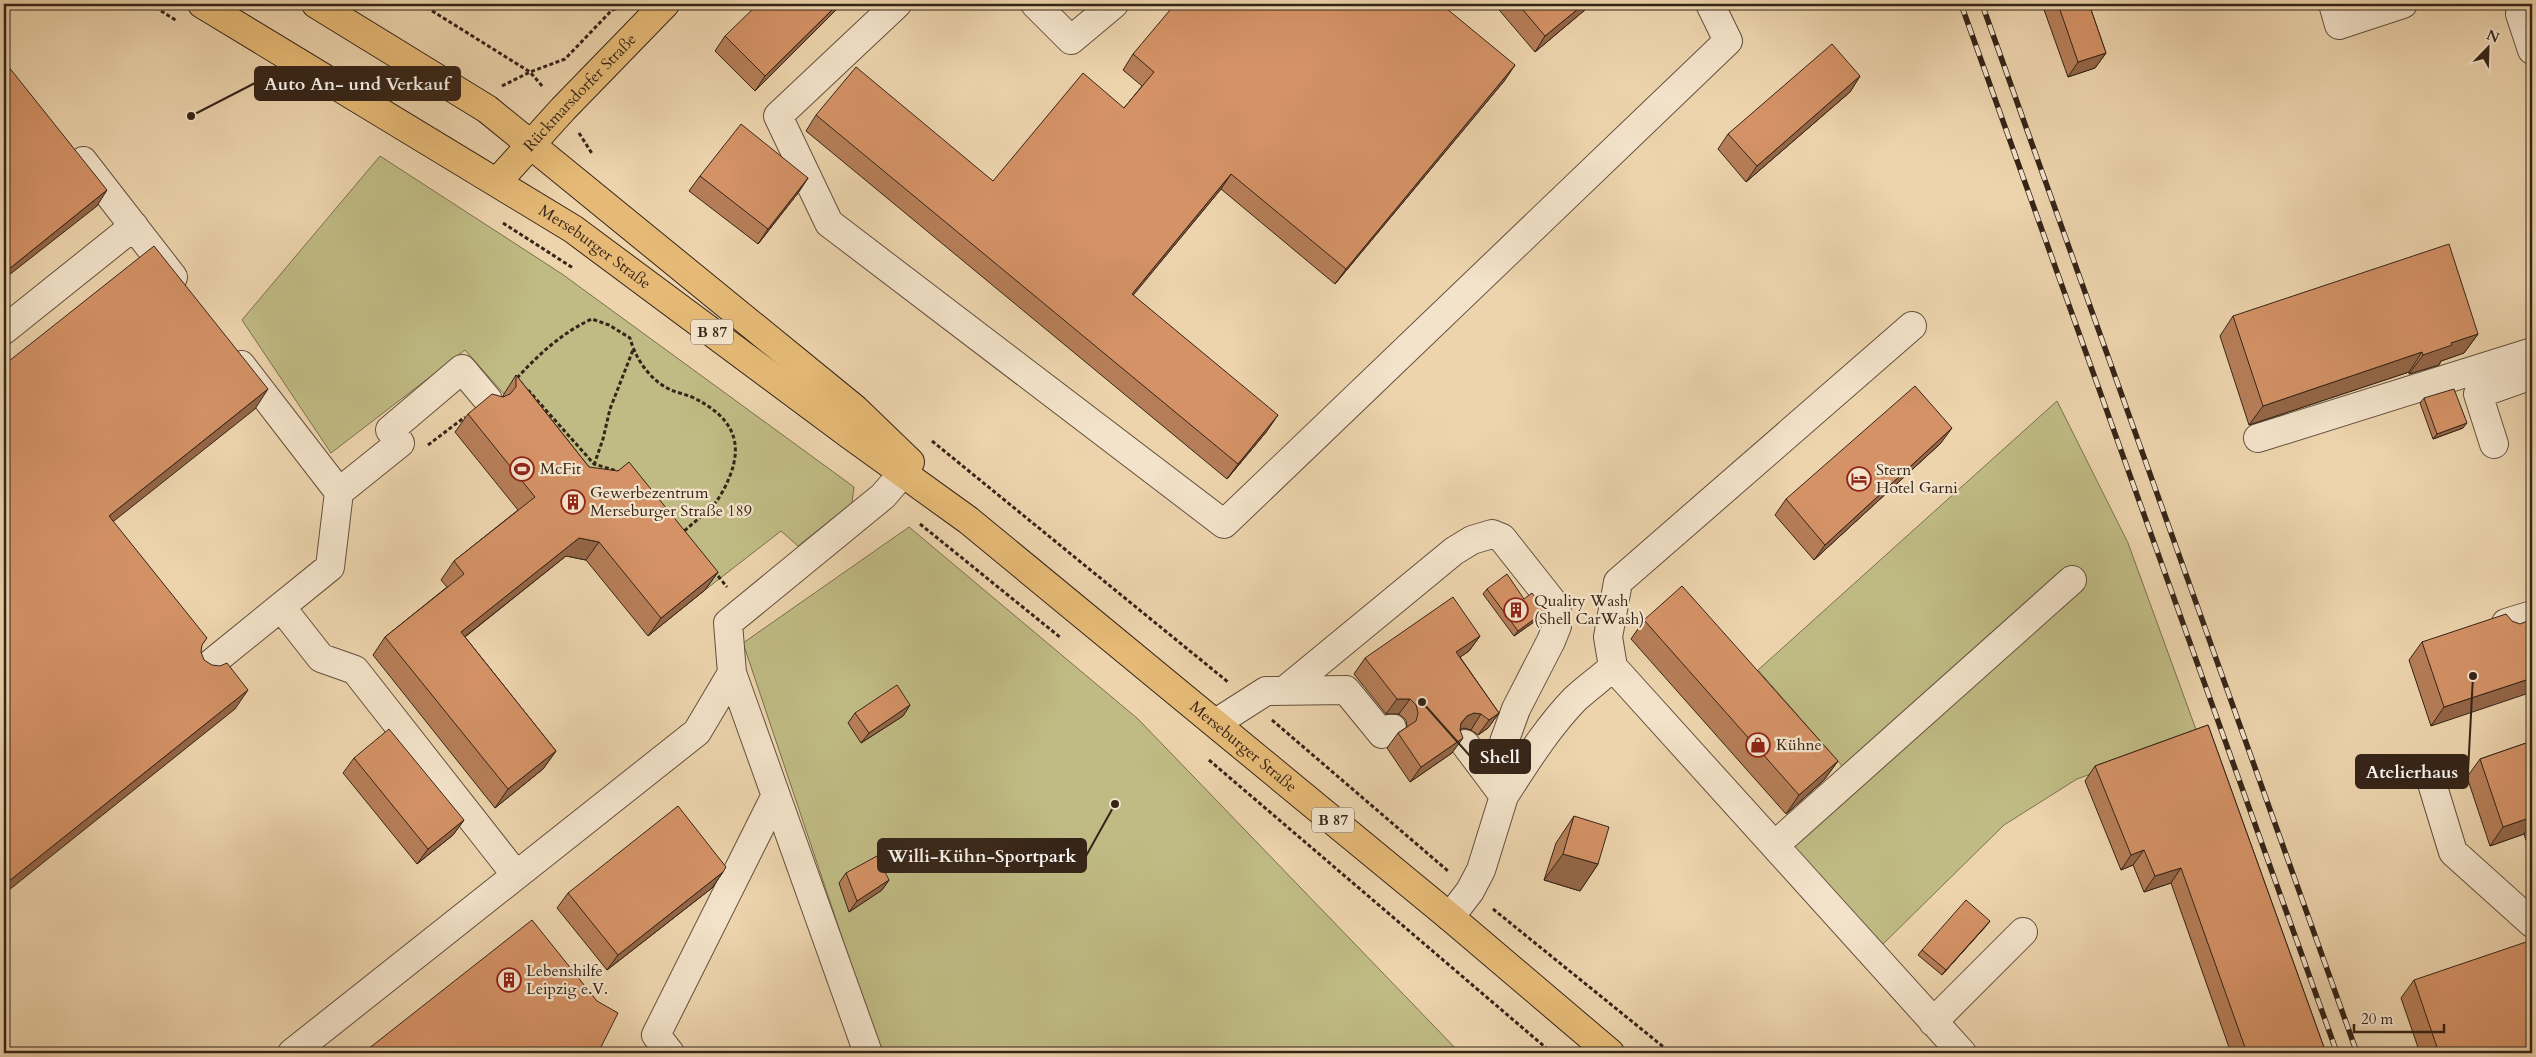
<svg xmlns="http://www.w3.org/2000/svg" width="2536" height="1057" font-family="Cardo,serif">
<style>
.green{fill:#c0bb84;stroke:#7a704e}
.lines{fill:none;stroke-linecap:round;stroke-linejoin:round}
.minor-casing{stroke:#63503d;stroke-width:30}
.major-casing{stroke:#352418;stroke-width:30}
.path{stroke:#352418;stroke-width:3;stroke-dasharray:4 2.5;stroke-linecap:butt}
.minor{stroke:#f3e3ca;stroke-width:28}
.major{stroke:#e6ba76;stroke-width:28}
.rail-casing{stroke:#352418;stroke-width:5.5}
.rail{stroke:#f3e3ca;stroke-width:4;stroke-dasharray:11;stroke-linecap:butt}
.wall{fill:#b67e58;stroke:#352418}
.shaded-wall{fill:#946647;stroke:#352418}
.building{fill:#d49266;stroke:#352418}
.labels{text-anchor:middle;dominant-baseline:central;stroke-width:4.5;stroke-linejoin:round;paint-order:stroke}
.shield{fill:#f3e3ca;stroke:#6e5d4d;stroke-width:1}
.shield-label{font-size:15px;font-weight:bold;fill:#352418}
.street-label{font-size:16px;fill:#352418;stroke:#f3e3ca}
.poi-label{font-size:16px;fill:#352418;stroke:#f3e3ca;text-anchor:start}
.leader{fill:none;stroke:#352418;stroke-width:2}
.callout-dot{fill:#352418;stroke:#f3e3ca;stroke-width:2}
.callout{fill:#352418;stroke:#352418;stroke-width:2}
.callout-label{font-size:18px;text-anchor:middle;font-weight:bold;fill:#fff}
</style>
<rect width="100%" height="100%" fill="#edd4ad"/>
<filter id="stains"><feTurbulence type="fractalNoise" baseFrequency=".004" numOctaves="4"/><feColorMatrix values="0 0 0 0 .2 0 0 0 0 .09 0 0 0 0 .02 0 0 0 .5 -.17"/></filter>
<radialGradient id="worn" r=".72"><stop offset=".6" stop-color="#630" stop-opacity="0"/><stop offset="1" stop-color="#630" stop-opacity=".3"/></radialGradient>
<path class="green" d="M380 156 562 274 854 487 852 503 798 546 781 531 705 590 617 481 605 490 504 394 465 350 331 453 242 320Z
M2057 401 2128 543 2198 735 2077 779 2004 825 1881 946 1788 842 1851 776 1758 670Z
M909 527 1138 719 1460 1053H881L743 643Z"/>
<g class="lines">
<g class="minor-casing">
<path id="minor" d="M897 4 778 116 829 223 1224 524 1728 41 1710 4
M1035 4 1071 40 1114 4
M2333 4 2339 25 2403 4
M2532 9 2520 14 2532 50
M83 161 173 277
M4 330 134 226
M241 365 339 492
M2258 438 2532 352
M2494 444 2478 394 2532 375
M281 607 321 658 355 670 516 875
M2508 627 2506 623 2532 615
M1613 667 1962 1053
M203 670 330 567 339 492 400 443 390 430 462 369 488 400
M1284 691 1454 551 1472 540 1492 534 1502 538 1551 600 1557 612V626L1551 641 1516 709 1504 742 1503 754 1510 786
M1216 723 1266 691 1346 690 1382 734 1392 728
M1465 744 1504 796
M2430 777 2453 852 2532 923
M1775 845 2072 580
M1450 917 1470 891 1481 870 1504 796C1526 762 1547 728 1575 699 1587 688 1601 678 1613 667L1608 637 1618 582 1912 326
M1933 1022 2023 932
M292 1053 697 732 732 673
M670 1053 656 1035 775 797
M868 1053 732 673 728 623 883 496 902 474"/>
</g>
<g class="major-casing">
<g id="major">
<path id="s1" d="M202 4 573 229 850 435 968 520 1450 917 1610 1053"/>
<path d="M316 4 487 109 855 409 910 462"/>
<path id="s2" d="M497 182 563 109 665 4"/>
</g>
</g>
<path class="path" d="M150 4 177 21
M421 4 530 72 543 87
M502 86 530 72 565 59 612 10 619 8
M579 133 593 155
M503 223 573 268
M517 378C539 354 563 332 592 319L609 325 630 338C635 358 650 380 669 389 677 393 686 394 694 398 730 416 745 440 729 478 726 486 721 495 716 502 706 513 693 523 682 533
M528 390 594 464 620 472
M932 441 1228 682
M428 445 465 417
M594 465 603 439 610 409 633 350
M920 524 1061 638
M714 571 727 587
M1272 720 1448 871
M1209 760 1552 1053
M1493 909 1671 1053"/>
<use href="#minor" class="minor"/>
<use href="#major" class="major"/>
<g class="rail-casing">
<path id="rail" d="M1961 4 2337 1053
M1982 4 2357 1053"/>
</g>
<use href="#rail" class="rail"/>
</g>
<path class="wall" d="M842 4 755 91 715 51 725 36Z
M1494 4H1592L1535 52Z
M2042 4H2089L2106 53 2095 68 2068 77Z
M1133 54 1505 80 1335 284 1221 189 1133 295 1267 431 1227 479 806 131 816 115 993 181 1124 108 1142 86 1123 70Z
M1860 76 1850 92 1746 182 1718 149 1728 134Z
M700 176 808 178 798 193 758 244 689 191Z
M2233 316 2478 334 2464 353 2441 361 2439 365 2409 374V372L2249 425 2220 336Z
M516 375 589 467 718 572 705 590 648 636 586 560 566 556 465 637 556 751 543 769 495 808 373 655 385 637 447 587 441 580 454 561 518 510 455 432 468 414 503 397 504 394Z
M2424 398 2463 428 2433 439 2420 403Z
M1941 443 1814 560 1775 515 1786 499Z
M1487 589 1524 599 1541 617 1514 636 1483 594Z
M1644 620 1838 761 1824 780 1786 814 1631 639Z
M2512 621 2431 726 2409 660 2422 642Z
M1480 636 1469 651 1460 657 1499 713 1488 728 1478 735 1471 730 1464 728 1460 730 1452 753 1410 782 1387 748 1398 733 1407 727 1406 720 1399 714H1386L1354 674 1365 658Z
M910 705 903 716 861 743 848 723 855 713Z
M2208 725 2326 1053H2231L2171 883 2144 892 2133 865 2121 870 2085 781 2095 766Z
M2532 741V858L2524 834 2490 846 2467 777 2480 759Z
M354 758 464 820 453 835 417 864 343 773Z
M1574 816 1598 864 1580 891 1544 880 1556 843Z
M723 872 712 888 607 970 557 908 568 893Z
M846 873 889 880 882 890 849 912 839 883Z
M1986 926 1942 975 1918 955 1922 950Z
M2414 980 2532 1053H2420L2401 998Z"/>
<path class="shaded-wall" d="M838 4H842L755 91 765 76Z
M1584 4H1592L1535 52 1545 36Z
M2106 53 2095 68 2068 77 2078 62Z
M1515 65 1505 80 1335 284 1346 269Z
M1860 76 1850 92 1746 182 1757 166Z
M1231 174 1221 189 1121 310 1132 294Z
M808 178 798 193 758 244 768 229Z
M107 190 97 206 4 279V273Z
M2478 334 2464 353 2441 361 2439 365 2409 374 2423 355 2451 343Z
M2422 352 2409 372 2249 425 2263 406Z
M268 389 255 409 95 536 109 516Z
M1278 415 1267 431 1227 479 1238 464Z
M2467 423 2463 428 2433 439 2437 434Z
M1952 428 1941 443 1814 560 1825 545Z
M579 538 599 542 586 560 566 556 448 650 461 632Z
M718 572 705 590 648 636 661 618Z
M1545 611 1541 617 1514 636 1518 631Z
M1480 636 1469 651 1446 667 1456 652Z
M2532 678V692L2431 726 2444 707Z
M248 690 235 709 4 894V885Z
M1397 699H1410L1399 714H1386Z
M910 705 903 716 861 743 869 733Z
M1474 713 1481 714 1471 730 1464 728 1456 731 1450 738 1467 716Z
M1499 713 1488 728 1478 735 1489 720Z
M1463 738 1452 753 1410 782 1421 767Z
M556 751 543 769 495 808 508 789Z
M1838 761 1824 780 1786 814 1799 795Z
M2532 817V822L2524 834 2490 846 2503 827Z
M464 820 453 835 417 864 428 849Z
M2144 850 2133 865 2121 870 2131 855Z
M1563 854 1598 864 1580 891 1544 880Z
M2181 868 2171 883 2144 892 2155 876Z
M723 872 712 888 607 970 618 955Z
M889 880 882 890 849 912 857 901Z
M1990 921 1986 926 1942 975 1946 970Z"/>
<path class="building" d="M758 4H838L765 76 725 36Z
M1175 4H1441L1515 65 1346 269 1231 174 1132 294 1278 415 1238 464 816 115 856 67 993 181 1083 73 1124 108 1154 72 1133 54Z
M1518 4H1584L1545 36Z
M2058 4H2089L2106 53 2078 62Z
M1832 44 1860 76 1757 166 1728 134Z
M4 61 107 190 4 273Z
M741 124 808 178 768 229 700 176Z
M2449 244 2478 334 2451 343 2452 345 2423 355 2422 352 2263 406 2233 316Z
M154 246 268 389 109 516 207 638 202 645 201 652 204 660 212 665 220 666 227 663 248 690 4 885V365Z
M516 375 589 467 618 471 629 462 718 572 661 618 599 542 579 538 461 632 556 751 508 789 385 637 464 574 454 561 535 497 468 414 492 394 503 397 510 394 516 387Z
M1915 386 1952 428 1825 545 1786 499Z
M2454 389 2467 423 2437 434 2424 398Z
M1507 574 1524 599 1532 593 1545 611 1518 631 1487 589Z
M1682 586 1838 761 1799 795 1644 620Z
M1453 597 1480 636 1456 652 1499 713 1489 720 1481 714 1474 713 1467 716 1461 723 1460 730 1463 738 1421 767 1398 733 1416 721 1418 713 1416 705 1410 699H1397L1365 658Z
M2506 614 2512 621 2520 624 2532 619V678L2444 707 2422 642Z
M897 685 910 705 869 733 855 713Z
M2208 725 2326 1053H2247L2181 868 2155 876 2144 850 2131 855 2095 766Z
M389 729 464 820 428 849 354 758Z
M2532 741V817L2503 827 2480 759Z
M678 806 726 867 723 872 618 955 568 893Z
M1574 816 1609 827 1598 864 1563 854Z
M877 856 889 880 857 901 846 873Z
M1966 900 1990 921 1946 970 1922 950Z
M532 920 597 1001 618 1013 598 1053H363Z
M2532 940V1053H2439L2414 980Z"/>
<defs>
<g id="stadium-ring" transform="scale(1.25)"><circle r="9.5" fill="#f3e3ca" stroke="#8f2418" stroke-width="1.5"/><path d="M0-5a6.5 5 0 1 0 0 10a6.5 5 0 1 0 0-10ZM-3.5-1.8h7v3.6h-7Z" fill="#8f2418"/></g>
<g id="hotel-ring" transform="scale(1.25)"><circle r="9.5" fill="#f3e3ca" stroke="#8f2418" stroke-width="1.5"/><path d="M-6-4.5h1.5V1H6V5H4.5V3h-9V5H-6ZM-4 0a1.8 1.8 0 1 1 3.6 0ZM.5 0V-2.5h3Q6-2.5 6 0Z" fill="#8f2418"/></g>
<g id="building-ring" transform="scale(1.25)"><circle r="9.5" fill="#f3e3ca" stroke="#8f2418" stroke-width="1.5"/><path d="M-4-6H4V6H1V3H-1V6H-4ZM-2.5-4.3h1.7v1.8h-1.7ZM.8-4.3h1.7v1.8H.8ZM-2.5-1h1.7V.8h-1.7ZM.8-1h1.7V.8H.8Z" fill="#8f2418"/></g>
<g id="shop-ring" transform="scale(1.25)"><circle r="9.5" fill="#f3e3ca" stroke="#8f2418" stroke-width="1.5"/><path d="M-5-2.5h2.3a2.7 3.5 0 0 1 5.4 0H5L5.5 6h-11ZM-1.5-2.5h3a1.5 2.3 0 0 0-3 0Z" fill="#8f2418"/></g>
</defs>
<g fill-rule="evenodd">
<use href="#stadium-ring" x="522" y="469"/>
<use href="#hotel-ring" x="1859" y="479"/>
<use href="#building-ring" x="573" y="502"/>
<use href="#building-ring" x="1516" y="610"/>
<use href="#shop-ring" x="1758" y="745"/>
<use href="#building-ring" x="509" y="980"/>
</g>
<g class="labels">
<g class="shield">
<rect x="691" y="319.5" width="42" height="25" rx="4"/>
<rect x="1312" y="807.5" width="42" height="25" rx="4"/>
</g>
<g class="shield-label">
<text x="712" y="332">B 87</text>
<text x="1333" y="820">B 87</text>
</g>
<g class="street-label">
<text stroke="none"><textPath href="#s2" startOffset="122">Rückmarsdorfer Straße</textPath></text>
<text stroke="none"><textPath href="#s1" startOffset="462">Merseburger Straße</textPath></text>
<text stroke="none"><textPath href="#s1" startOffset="1281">Merseburger Straße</textPath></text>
</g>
<g class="poi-label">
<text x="540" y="469">McFit</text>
<text x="1876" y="470">Stern<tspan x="1876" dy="18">Hotel Garni</tspan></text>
<text x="590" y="493">Gewerbezentrum<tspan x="590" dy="18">Merseburger Straße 189</tspan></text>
<text x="1534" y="601">Quality Wash<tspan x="1534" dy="18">(Shell CarWash)</tspan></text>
<text x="1776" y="745">Kühne</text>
<text x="526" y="971">Lebenshilfe<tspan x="526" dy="18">Leipzig e.V.</tspan></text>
</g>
</g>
<path class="leader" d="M191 116L255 83M1422 702L1470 756M2473 676L2468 772M1115 804L1086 856"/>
<g class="callout-dot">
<circle cx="191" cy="116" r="5"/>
<circle cx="1422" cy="702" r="5"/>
<circle cx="2473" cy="676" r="5"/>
<circle cx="1115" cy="804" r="5"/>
</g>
<g class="callout">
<rect x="255" y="67" width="205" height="33" rx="5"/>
<rect x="1470" y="740" width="60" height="33" rx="5"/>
<rect x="2356" y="755" width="112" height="33" rx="5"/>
<rect x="878" y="839" width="208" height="33" rx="5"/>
</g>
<g class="callout-label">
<text x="357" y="90">Auto An- und Verkauf</text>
<text x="1500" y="763">Shell</text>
<text x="2412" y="778">Atelierhaus</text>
<text x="982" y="862">Willi-Kühn-Sportpark</text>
</g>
<rect width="2536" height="1057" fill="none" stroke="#edd4ad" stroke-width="20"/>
<rect x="5" y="5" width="2526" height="1047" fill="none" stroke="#352418" stroke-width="2.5"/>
<rect x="10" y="10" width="2516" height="1037" fill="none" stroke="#352418"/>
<g transform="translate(2488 48) rotate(23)" stroke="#f3e3ca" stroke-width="4" paint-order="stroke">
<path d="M0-4L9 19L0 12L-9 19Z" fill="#352418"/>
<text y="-8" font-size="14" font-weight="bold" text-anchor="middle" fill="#352418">N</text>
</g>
<path d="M2354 1024v8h90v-8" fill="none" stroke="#352418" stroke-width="2.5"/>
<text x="2361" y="1024" font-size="15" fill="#352418" stroke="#f3e3ca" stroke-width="4" paint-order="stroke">20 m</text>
<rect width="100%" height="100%" filter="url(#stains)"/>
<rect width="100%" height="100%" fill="url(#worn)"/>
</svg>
